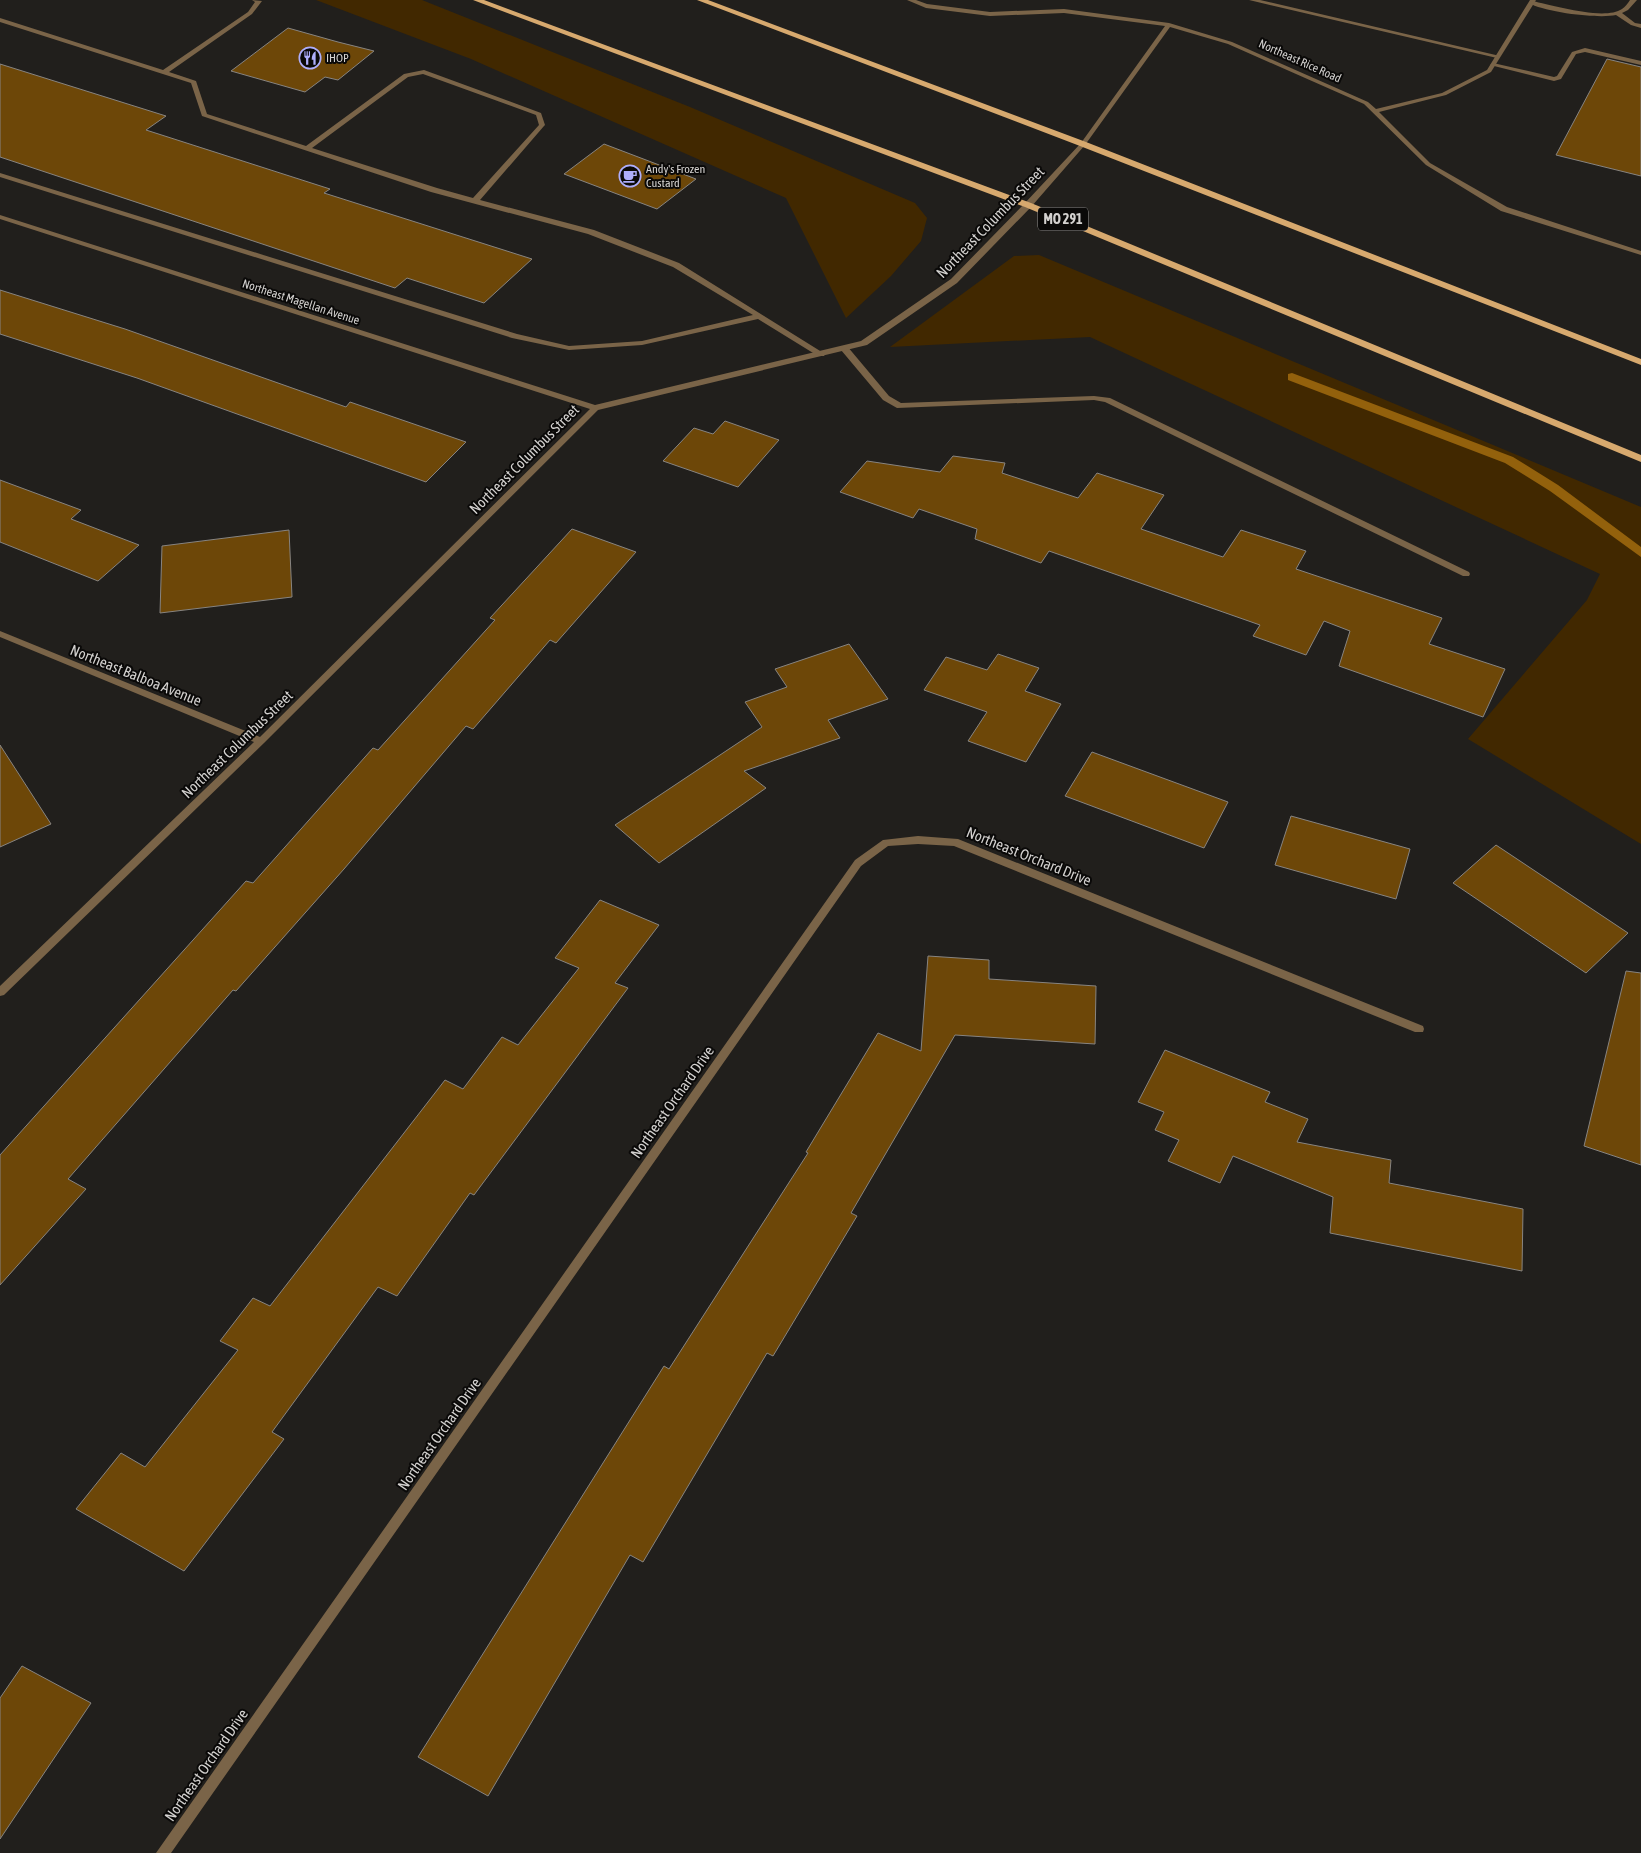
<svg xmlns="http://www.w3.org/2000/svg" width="1641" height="1853" font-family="'Asap Condensed',sans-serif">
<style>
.green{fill:#412800}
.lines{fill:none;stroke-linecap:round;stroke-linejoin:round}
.stream{fill:#93610c;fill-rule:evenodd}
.building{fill:#6d4708;stroke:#878481}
.lane{fill:#7a6448;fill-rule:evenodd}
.street{fill:#7a6448;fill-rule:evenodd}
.primary{fill:#d7a96e;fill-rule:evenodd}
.labels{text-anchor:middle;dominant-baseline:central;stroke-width:4;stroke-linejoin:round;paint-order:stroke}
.far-poi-label{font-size:12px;fill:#d3d1cf;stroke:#0a0908;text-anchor:start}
.far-street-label{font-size:12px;fill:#d3d1cf;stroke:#0a0908}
.shield{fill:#0a0908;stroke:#979593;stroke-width:1}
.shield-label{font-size:14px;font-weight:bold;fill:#d3d1cf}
.street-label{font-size:15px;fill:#d3d1cf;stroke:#0a0908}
</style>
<rect width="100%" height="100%" fill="#211f1c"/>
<path class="green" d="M316 0H422L690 107 915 203 927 218 921 241 891 276 846 318 786 198 471 59Z
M1039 255 1641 507V844L1468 739 1587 600 1600 574 1090 337 890 347 1014 256Z"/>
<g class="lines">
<path class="stream" d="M1292 373 1513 457 1558 485 1641 547V557L1550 491 1505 463 1288 380V374Z"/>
</g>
<path class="building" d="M288 28 338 42 374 51 338 80 325 77 305 92 231 71Z
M1607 59 1641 67V176L1556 155Z
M0 64 166 116 146 130 330 189 324 193 532 259 484 303 407 278 395 288 0 157Z
M604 144 696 179 657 209 564 174Z
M0 290 125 329 346 407 350 402 466 442 426 482 137 378 0 334Z
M725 421 779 440 738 487 663 461 694 428 713 434Z
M953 456 1005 463 1002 473 1078 498 1097 473 1164 495 1141 529 1223 557 1241 530 1306 551 1296 569 1442 618 1429 644 1505 669 1483 717 1339 666 1350 631 1324 621 1306 655 1253 636 1260 625 1049 551 1041 563 975 539 977 529 919 509 913 518 840 492 867 461 940 472Z
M0 480 81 510 71 519 139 545 98 581 0 542Z
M572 529 636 552 556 643 550 640 473 729 466 726 344 869 236 991 233 990 68 1179 86 1189 0 1285V1155L246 881 253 883 373 748 378 750 495 620 490 618Z
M289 530 292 597 160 613 162 546Z
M849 644 888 699 828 720 840 738 744 771 766 788 659 863 615 825 762 727 745 702 787 687 775 669Z
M998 654 1039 668 1025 691 1061 704 1026 762 968 741 987 712 924 690 946 657 987 670Z
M0 745 51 824 0 847Z
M1092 752 1228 802 1204 848 1065 796Z
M1291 816 1410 849 1396 899 1275 865Z
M1496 845 1628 933 1586 973 1453 883Z
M600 900 659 925 615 983 628 988 474 1195 470 1193 397 1296 378 1287 272 1432 284 1439 184 1571 76 1509 121 1453 145 1467 238 1350 220 1341 253 1298 270 1306 445 1080 463 1089 502 1037 518 1045 579 968 555 958Z
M928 956 989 960V979L1096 986 1095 1044 955 1035 851 1213 857 1216 773 1356 767 1353 643 1562 630 1555 488 1796 418 1757 664 1366 669 1369 808 1153 806 1152 878 1033 921 1051Z
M1626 971 1641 973V1165L1584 1146Z
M1165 1050 1270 1092 1265 1102 1308 1119 1297 1142 1391 1160 1389 1183 1523 1209 1522 1271 1330 1233 1333 1197 1233 1156 1220 1183 1168 1161 1179 1140 1155 1130 1164 1112 1138 1102Z
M22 1666 91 1703 0 1839V1698Z"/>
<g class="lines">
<path class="lane" d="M252 0 262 1 252 14 169 72 196 81 207 114 306 146 404 74 424 70 541 113 545 125 544 126 480 200 594 230 679 263 825 354 824 356H818L758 319 642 345 569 350 512 338 0 177V173L517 334 569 346 642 341 753 315 673 267 588 234 431 192 202 116 191 83 0 22V18L163 70 248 12 255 2ZM423 74 536 115 539 125 473 198 437 188 312 148 408 77Z
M1249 0H1260L1500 56 1497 58Z
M1630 0H1637L1628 10 1622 13 1635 23 1641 24V28L1631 25 1616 15C1598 19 1544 12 1529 3L1532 1C1553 5 1604 21 1622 9 1625 7 1628 3 1630 0Z
M1585 48 1641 61V65L1585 52 1576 54 1561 79 1554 81 1490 65 1493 63 1554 77 1557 76 1572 52Z
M841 346H847L889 396 901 403 1094 396 1110 398 1469 572 1470 574 1469 576H1463L1105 402 1094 400 897 408 883 400 841 350Z"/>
<path class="street" d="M907 0H916L927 4 990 12 1064 9 1169 23 1232 42 1368 102 1376 109 1442 93 1487 70 1530 0H1536L1491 72 1446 95 1379 112 1430 163 1507 207 1641 251V255L1501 211 1426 165 1364 104 1228 44 1170 27 1085 145 1031 207 957 283 867 345 598 410 264 743 4 995 0 996V986L254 742 0 637V631L260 737 590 409 0 219V215L595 405 861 341 951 279 1025 203 1081 143 1165 26 1064 13 990 16 926 8Z
M918 836 958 839 1423 1026 1424 1029 1423 1032H1415L954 846 918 844 888 846 861 866 171 1853H156L855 860 883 840Z"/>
<path class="primary" d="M473 0H484L1031 203 1641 455V462L1025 207Z
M697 0H708L1086 142 1641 359V365L1080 146Z"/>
</g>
<defs>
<g id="restaurant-ring" transform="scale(1.125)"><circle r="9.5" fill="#0a0908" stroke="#aeaefb" stroke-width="1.5"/><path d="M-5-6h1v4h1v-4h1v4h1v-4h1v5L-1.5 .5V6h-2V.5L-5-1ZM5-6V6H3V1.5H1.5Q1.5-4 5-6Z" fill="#aeaefb"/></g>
<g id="cafe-ring" transform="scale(1.125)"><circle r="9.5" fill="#0a0908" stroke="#aeaefb" stroke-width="1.5"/><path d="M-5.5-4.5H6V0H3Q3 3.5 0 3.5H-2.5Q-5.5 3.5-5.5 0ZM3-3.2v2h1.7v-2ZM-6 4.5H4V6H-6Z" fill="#aeaefb"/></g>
</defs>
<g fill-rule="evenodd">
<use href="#restaurant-ring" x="310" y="58"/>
<use href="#cafe-ring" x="630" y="176"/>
</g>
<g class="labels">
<g class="far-poi-label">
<text x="326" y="58">IHOP</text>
<text x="646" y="169">Andy's Frozen<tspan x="646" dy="14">Custard</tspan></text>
</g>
<g class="far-street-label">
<text transform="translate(1300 61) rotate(24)">Northeast Rice Road</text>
<text transform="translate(301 302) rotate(18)">Northeast Magellan Avenue</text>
</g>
<rect class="shield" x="1038" y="207.5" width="50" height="23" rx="4"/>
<g class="shield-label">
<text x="1063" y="219">MO 291</text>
</g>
<g class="street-label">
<text transform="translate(990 222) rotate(-46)">Northeast Columbus Street</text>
<text transform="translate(524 459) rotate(-45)">Northeast Columbus Street</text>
<text transform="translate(136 675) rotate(22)">Northeast Balboa Avenue</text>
<text transform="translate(237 744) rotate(-44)">Northeast Columbus Street</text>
<text transform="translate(1029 856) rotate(22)">Northeast Orchard Drive</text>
<text transform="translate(672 1102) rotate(-55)">Northeast Orchard Drive</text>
<text transform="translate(439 1434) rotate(-55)">Northeast Orchard Drive</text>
<text transform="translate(206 1765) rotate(-55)">Northeast Orchard Drive</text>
</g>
</g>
</svg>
